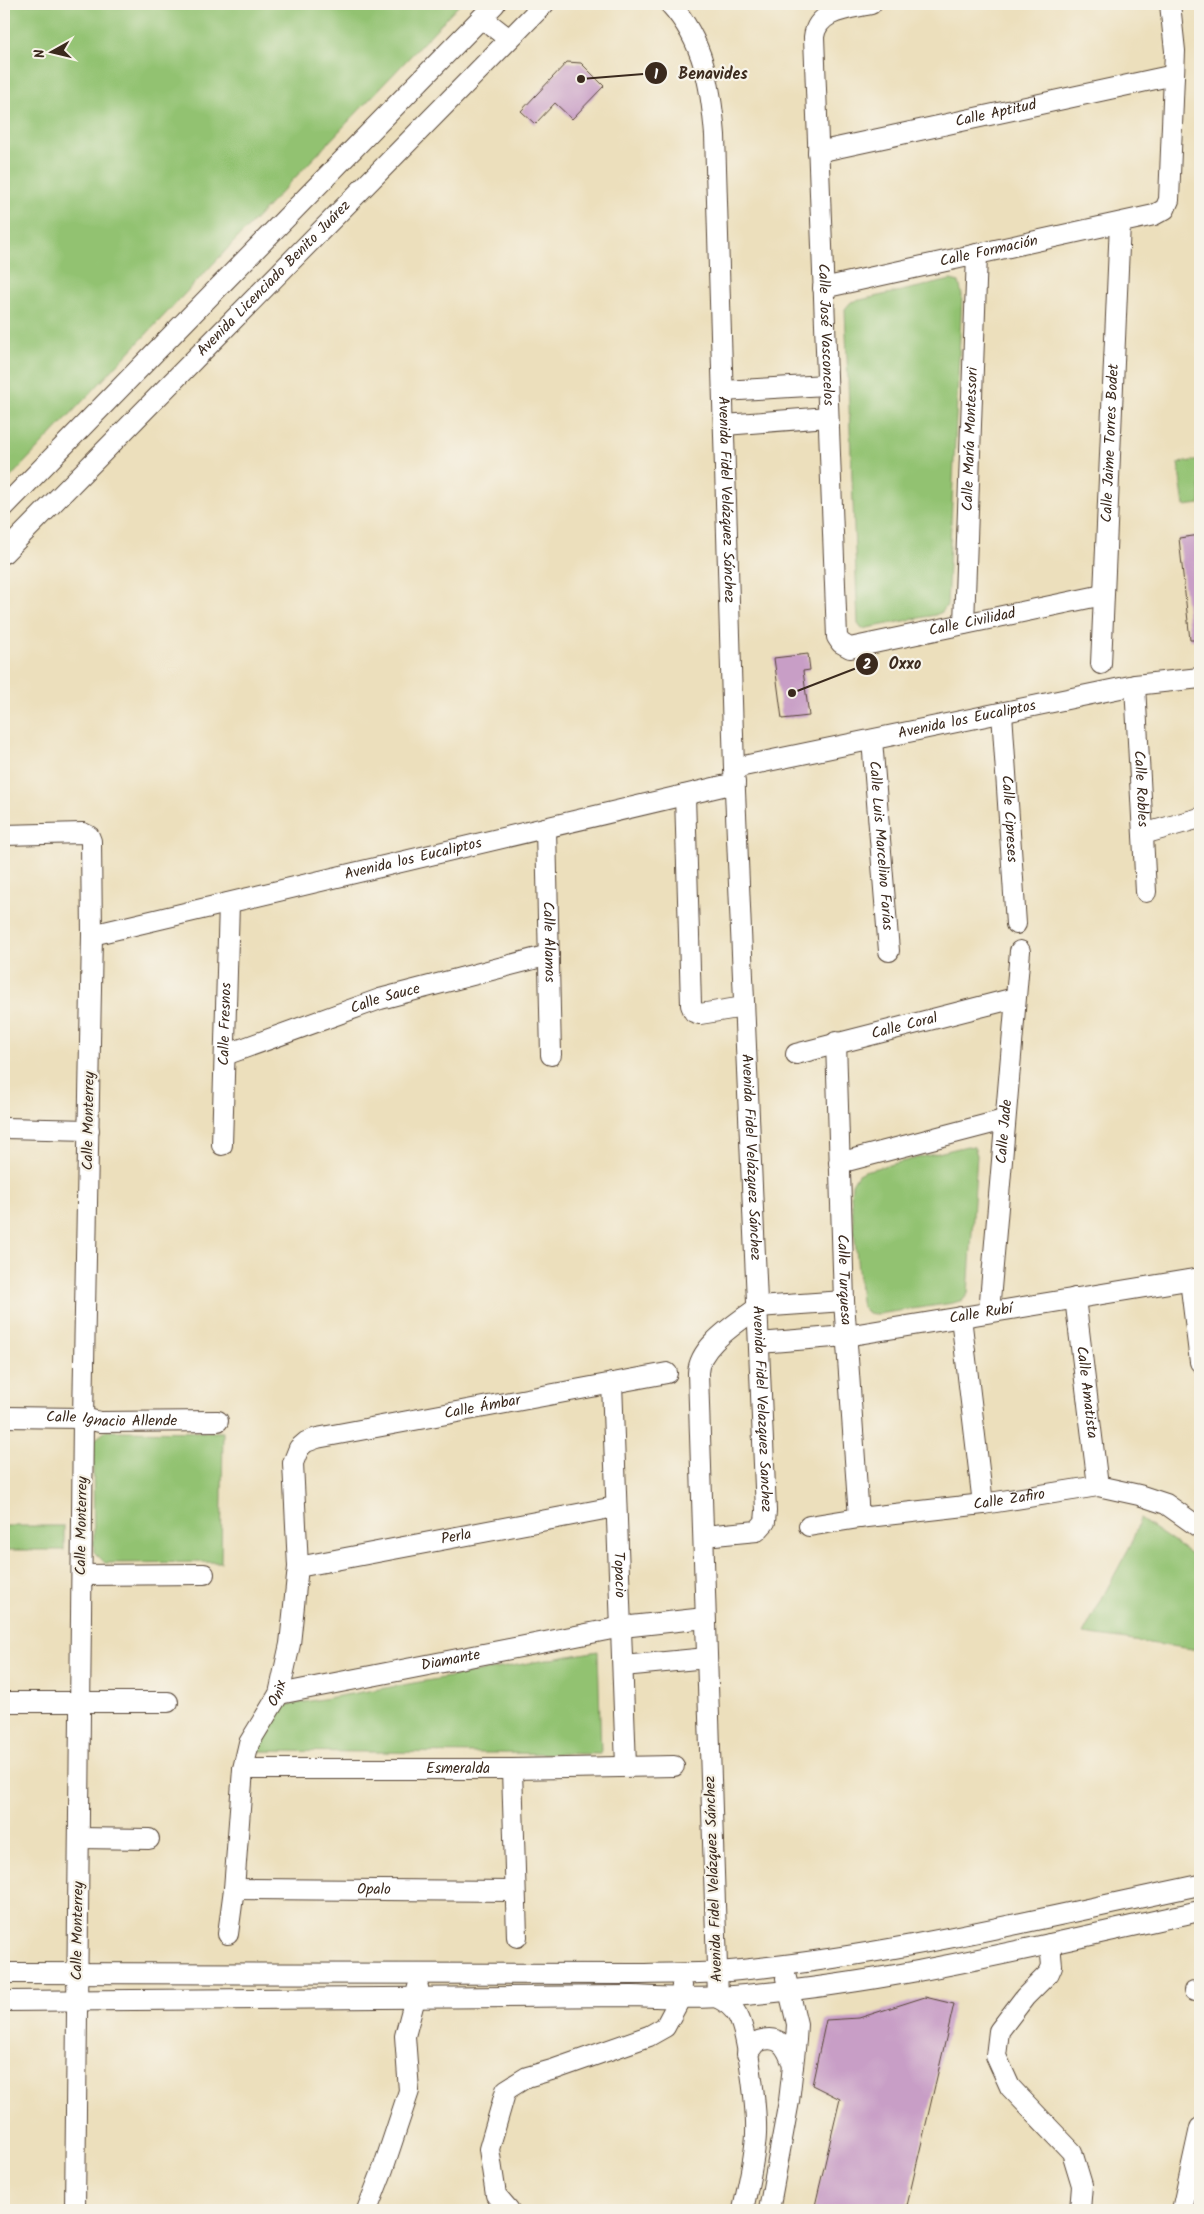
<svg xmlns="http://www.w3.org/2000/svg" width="1204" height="2214" font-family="Kalam,sans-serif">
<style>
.green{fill:#92c271;stroke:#667648}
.building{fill:#c89ec6}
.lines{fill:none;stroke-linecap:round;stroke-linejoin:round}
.minor-casing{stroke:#564536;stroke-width:22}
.minor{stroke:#fff;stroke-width:20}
.labels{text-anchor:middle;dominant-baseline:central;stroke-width:4.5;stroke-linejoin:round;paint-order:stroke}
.street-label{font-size:15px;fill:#3b2a1e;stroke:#f7f3e8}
.leader{fill:none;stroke:#3b2a1e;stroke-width:2}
.callout-dot{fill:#3b2a1e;stroke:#f7f3e8;stroke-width:2}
.mark-label{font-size:15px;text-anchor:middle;font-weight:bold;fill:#fff}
.callout-label{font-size:16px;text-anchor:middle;font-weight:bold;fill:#3b2a1e;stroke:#f7f3e8;stroke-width:4.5;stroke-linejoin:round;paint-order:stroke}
</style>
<rect width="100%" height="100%" fill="#f7f3e8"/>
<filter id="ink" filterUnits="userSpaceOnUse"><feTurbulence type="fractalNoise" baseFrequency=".02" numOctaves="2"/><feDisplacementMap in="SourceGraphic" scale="10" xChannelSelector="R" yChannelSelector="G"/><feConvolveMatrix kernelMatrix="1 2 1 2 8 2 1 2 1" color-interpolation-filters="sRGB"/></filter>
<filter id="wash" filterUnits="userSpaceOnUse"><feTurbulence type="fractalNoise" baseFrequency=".0096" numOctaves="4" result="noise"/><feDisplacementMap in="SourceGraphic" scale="20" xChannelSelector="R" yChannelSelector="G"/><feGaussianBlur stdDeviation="1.12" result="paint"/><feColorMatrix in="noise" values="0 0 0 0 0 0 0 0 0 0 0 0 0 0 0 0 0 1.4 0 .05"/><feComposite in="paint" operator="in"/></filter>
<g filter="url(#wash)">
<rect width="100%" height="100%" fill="#ecdfbc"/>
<path class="green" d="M4 4H460L4 484Z
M951 280 959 282 962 295 947 605 942 612 935 615 862 629 858 624 845 309 851 302Z
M1200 460V504L1184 506 1178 463Z
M967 1146 974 1147 977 1155 968 1294 963 1300 953 1303 877 1314C867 1314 863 1311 861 1302L851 1196 852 1184 858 1174 864 1171Z
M106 1431 223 1432 221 1562 105 1563 94 1552 93 1441Z
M1140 1519 1200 1560V1650L1083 1634 1131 1544Z
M4 1526H64V1550H4Z
M598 1651 601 1754 256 1751 282 1706Z"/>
<g id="blocks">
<path class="building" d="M567 62 581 63 604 86 572 119 555 103 535 124 521 111Z
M1200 535V640H1190L1179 538Z
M808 654 810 670 803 671 809 716 782 719 774 658Z
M925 1997 954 2004 906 2210H814L840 2099 812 2085 826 2020 859 2018Z"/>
</g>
</g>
<g filter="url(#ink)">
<use href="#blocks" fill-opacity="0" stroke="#564536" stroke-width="1"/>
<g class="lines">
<g class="minor-casing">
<g id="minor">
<path id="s1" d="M670 4C704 41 711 87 715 135L734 768 766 1511 765 1522 757 1531 704 1536"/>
<path id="s2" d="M871 4C849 9 817 10 814 37L837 637 841 643 850 648 1103 595"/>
<path d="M482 18 509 39"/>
<path id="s3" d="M818 152 1174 75"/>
<path id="s4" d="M823 288 1154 215 1165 209 1169 200 1175 51 1170 4"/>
<path d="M723 391 826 385"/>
<path d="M725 425 828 417"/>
<path d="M4 507 495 4"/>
<path id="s5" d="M4 553 544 4"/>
<path id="s6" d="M964 624 977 254"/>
<path id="s7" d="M1101 664 1120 223"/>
<path id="s8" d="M1135 685 1146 892"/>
<path id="s9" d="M1002 713 1016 924"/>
<path id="s10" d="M872 740 889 951"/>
<path id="s11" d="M734 768 1135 685 1200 678"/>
<path d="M685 795 691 1005 694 1012 700 1014 744 1007"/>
<path id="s12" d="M546 828 551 1055"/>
<path d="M1143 834 1200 818"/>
<path d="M4 835 83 833 89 836 91 841 92 935 83 1418 75 2210"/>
<path id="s13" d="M92 935 735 783"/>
<path id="s14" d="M836 1042 844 1301 859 1518"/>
<path id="s15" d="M796 1054 1015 998"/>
<path id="s16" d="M225 1055 380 999 549 955"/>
<path d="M4 1128 89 1130"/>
<path id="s17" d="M222 1145 229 903"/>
<path d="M839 1163 1004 1120"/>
<path d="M1190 1280 1200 1362"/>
<path id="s18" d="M1075 1298 1098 1486"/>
<path d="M758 1307 844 1301"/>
<path id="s19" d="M989 1312 1020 951"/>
<path d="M961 1317 983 1504"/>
<path id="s20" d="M759 1343 846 1336 1200 1278"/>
<path id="s21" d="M612 1383 626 1766"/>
<path id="s22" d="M4 1417 83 1418 100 1422 218 1421"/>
<path id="s23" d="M809 1526 859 1518 983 1504 1098 1486 1139 1495 1166 1504 1200 1528"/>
<path id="s24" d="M298 1567 615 1507"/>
<path d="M82 1575 204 1574"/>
<path d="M623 1666 707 1658"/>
<path id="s25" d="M279 1694 622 1627 705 1618"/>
<path d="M4 1702H168"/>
<path id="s26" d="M243 1769H512L674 1766"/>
<path d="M512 1769 517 1937"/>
<path d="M79 1838 149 1839"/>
<path id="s27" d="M234 1889 514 1891"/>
<path id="s28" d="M228 1934 234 1889 243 1769 249 1743 279 1694 290 1644 298 1567 293 1463 299 1448 306 1442 317 1438 667 1373"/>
<path d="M1050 1944 1052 1966 1049 1973 1025 1997 999 2031 996 2056 1010 2087 1072 2152 1082 2185 1080 2210"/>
<path d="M4 1973 639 1974C666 1973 693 1974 719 1972 881 1958 1041 1918 1200 1885"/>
<path d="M1194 1991 1200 1992"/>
<path d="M4 2001 633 1996C661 1997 691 1999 720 1997 882 1986 1042 1945 1200 1911"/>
<path d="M747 2054 756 2042C779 2033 787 2046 793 2066"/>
<path d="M367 2210 383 2169 409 2091 405 2036 418 1987"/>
<path d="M509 2210 496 2195 489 2149 506 2090 527 2077 555 2069 649 2036 665 2027 681 1997 682 1985"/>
<path d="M743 2210C748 2185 755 2159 756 2134 757 2111 748 2034 738 2016 733 2007 726 2002 718 1998L698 1373C699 1345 738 1323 758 1307"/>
<path d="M769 2210 789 2101 796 2040 797 2024 786 1978"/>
<path d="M1182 2210 1200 2128"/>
</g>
</g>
<use href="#minor" class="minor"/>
</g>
</g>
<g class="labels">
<g class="street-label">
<text stroke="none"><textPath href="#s3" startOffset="182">Calle Aptitud</textPath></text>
<text stroke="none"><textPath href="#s4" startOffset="170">Calle Formación</textPath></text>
<text stroke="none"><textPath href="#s5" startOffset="385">Avenida Licenciado Benito Juárez</textPath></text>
<text stroke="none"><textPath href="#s2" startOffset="369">Calle José Vasconcelos</textPath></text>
<text stroke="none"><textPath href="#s6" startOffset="185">Calle María Montessori</textPath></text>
<text stroke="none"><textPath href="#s7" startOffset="221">Calle Jaime Torres Bodet</textPath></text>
<text stroke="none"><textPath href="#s1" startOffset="506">Avenida Fidel Velázquez Sánchez</textPath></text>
<text stroke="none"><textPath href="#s2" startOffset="814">Calle Civilidad</textPath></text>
<text stroke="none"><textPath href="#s11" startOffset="238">Avenida los Eucaliptos</textPath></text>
<text stroke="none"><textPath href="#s8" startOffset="104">Calle Robles</textPath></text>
<text stroke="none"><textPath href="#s9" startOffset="106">Calle Cipreses</textPath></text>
<text stroke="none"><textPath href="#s10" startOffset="106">Calle Luis Marcelino Farías</textPath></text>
<text stroke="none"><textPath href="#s13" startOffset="330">Avenida los Eucaliptos</textPath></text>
<text stroke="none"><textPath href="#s12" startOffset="114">Calle Álamos</textPath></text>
<text stroke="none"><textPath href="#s16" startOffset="170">Calle Sauce</textPath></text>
<text stroke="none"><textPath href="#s17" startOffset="121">Calle Fresnos</textPath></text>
<text stroke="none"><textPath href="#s15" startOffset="112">Calle Coral</textPath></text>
<text transform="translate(89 1121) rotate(-89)">Calle Monterrey</text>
<text stroke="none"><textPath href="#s19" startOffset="181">Calle Jade</textPath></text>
<text stroke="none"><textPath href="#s1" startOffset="1164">Avenida Fidel Velázquez Sánchez</textPath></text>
<text stroke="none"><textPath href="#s14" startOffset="238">Calle Turquesa</textPath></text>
<text stroke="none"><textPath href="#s20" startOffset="224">Calle Rubí</textPath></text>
<text stroke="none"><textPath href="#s18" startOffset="95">Calle Amatista</textPath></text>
<text stroke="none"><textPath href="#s28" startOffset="688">Calle Ámbar</textPath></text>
<text stroke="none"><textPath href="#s1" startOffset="1416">Avenida Fidel Velazquez Sanchez</textPath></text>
<text stroke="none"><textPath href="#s22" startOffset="108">Calle Ignacio Allende</textPath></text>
<text stroke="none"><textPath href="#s23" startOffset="202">Calle Zafiro</textPath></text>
<text transform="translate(82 1526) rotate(-89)">Calle Monterrey</text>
<text stroke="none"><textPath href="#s24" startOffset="161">Perla</textPath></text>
<text stroke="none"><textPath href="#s21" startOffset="192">Topacio</textPath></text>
<text stroke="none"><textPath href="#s25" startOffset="175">Diamante</textPath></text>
<text stroke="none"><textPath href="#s28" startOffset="250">Onix</textPath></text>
<text stroke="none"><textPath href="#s26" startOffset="215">Esmeralda</textPath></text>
<text transform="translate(714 1879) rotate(-92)">Avenida Fidel Velázquez Sánchez</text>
<text stroke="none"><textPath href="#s27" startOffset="140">Opalo</textPath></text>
<text transform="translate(78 1931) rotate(-89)">Calle Monterrey</text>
</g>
</g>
<path class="leader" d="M581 79L656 73M792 693L867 664"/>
<g class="callout-dot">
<circle cx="581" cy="79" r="5"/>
<circle cx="792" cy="693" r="5"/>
<circle cx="656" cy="73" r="12"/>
<circle cx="867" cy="664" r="12"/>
</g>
<g class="mark-label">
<text x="656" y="79">1</text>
<text x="867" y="669">2</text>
</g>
<g class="callout-label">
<text x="713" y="79">Benavides</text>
<text x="905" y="669">Oxxo</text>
</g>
<rect width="1204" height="2214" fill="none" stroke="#f7f3e8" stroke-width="20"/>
<g transform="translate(52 52) rotate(262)" stroke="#f7f3e8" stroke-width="4" paint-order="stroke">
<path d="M0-4L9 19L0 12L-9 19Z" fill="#3b2a1e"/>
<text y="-8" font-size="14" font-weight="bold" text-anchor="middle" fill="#3b2a1e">N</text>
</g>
</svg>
